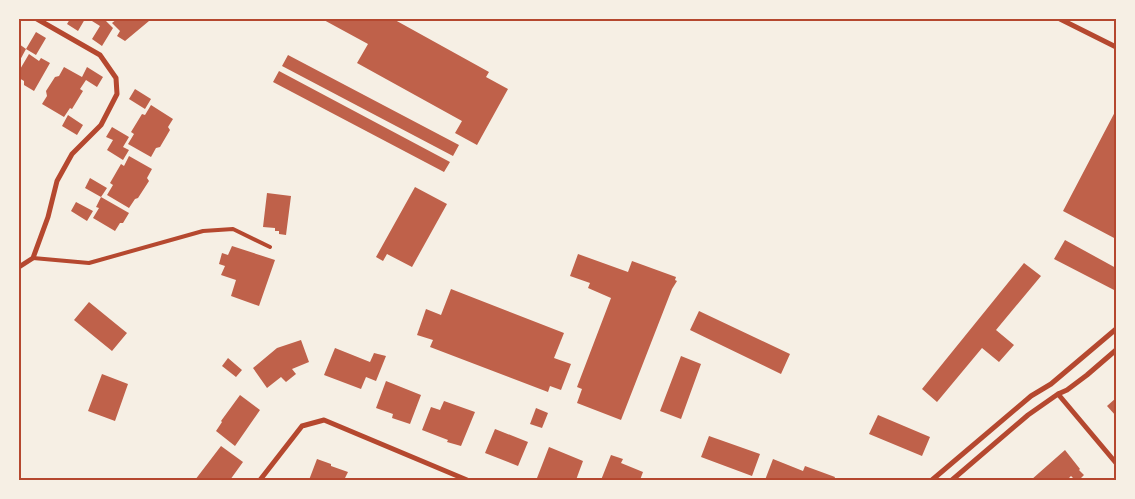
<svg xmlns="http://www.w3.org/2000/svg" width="1135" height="499" font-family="'Nunito Sans',sans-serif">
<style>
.building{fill:#bf614a}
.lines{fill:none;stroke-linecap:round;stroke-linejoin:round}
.service{stroke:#b5482f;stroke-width:4}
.minor{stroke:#b5482f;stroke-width:5}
.neatline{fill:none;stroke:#b5482f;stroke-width:2}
</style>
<rect width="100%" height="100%" fill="#f6efe4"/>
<path class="building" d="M70 19H85L78 31 67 24Z
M93 19H109L106 21 113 28 102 46 92 39 100 26 92 21Z
M117 19H147L149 21 125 41 117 36 120 31 112 23Z
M322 19H396L395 20 489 72 486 77 508 89 477 145 455 133 462 121 357 63 368 44Z
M36 32 46 38 36 55 26 49Z
M19 44 26 49 19 62Z
M29 54 39 61 41 58 50 63 34 91 24 85V81L19 78V71Z
M288 55 459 145 453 156 282 66Z
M64 67 82 77 87 67 103 77 97 87 86 80 80 89 83 91 72 109 70 108 64 117 42 104 47 96 46 91 55 77 59 76Z
M279 71 450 162 444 172 273 82Z
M135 89 151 99 145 109 129 99Z
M151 105 173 119 168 127 170 130 160 147 156 148 151 157 128 144 134 134 131 132 142 114 145 115Z
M1116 110V239L1063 211Z
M68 115 83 125 77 135 62 126Z
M112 127 129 137 123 147 129 150 123 160 107 150 113 140 106 137Z
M129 156 152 169 147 178 149 181 138 198 135 199 129 208 107 195 113 185 110 183 121 164 124 166Z
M90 178 107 188 101 197 129 213 123 223H120L115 231 93 218 99 208 96 207 101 197 85 188Z
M415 187 447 204 412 267 387 254 383 261 376 257Z
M267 193 291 196 286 235 279 234V231H275V228L263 227Z
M76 202 93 211 87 221 71 211Z
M1065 240 1116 268V291L1054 259Z
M232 246 275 260 259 306 231 296 236 280 221 275 225 266 219 264 222 253 228 255Z
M578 254 628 272 632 261 676 277 675 280 677 281 672 289 621 420 577 403 582 389 577 387 611 298 588 288 590 283 570 276Z
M1024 263 1041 276 996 330 1014 345 999 362 982 348 937 402 922 389Z
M451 289 564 333 554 358 571 364 561 390 550 386 548 392 430 347 433 340 417 335 426 309 441 315Z
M89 302 127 333 112 351 74 320Z
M699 311 790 354 781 374 690 330Z
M301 340 309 362 292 369 296 374 286 382 281 377 267 388 253 368 277 348Z
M335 348 370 362 374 353 386 356 376 381 366 377 361 389 324 375Z
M681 356 701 364 681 419 660 411Z
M228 358 242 370 236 377 222 366Z
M102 374 128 384 115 421 88 411Z
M386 381 421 395 410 424 392 418 393 414 376 408Z
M240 395 260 410 235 446 216 431 222 422 221 421Z
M1116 398V416L1107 406Z
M444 401 475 412 461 446 447 442 448 440 422 430 431 407 440 410Z
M536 408 548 413 542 428 530 424Z
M878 415 930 437 922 456 869 434Z
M495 429 528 442 518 466 485 453Z
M709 436 760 454 752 476 701 457Z
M221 446 243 462 230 480H195Z
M549 447 583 461 576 480H557L553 479 552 480H544L537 478Z
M1065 450 1080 469 1079 470 1084 475 1079 480H1075L1071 476 1067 480H1031Z
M611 455 623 459 621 463 643 472 640 480H601Z
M317 459 331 464V466L348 472 344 480H309Z
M773 459 803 471 805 466 835 477 834 480H765Z"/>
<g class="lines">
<path class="service" d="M33 258 89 263 203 231 233 229 270 247"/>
<path class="minor" d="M1060 19 1116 47
M19 267 33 258 48 217 57 181 72 154 101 125 117 94 116 78 100 55 37 19
M1058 394 1116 463
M260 480 302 426 324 420 467 480
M932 480 1031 396 1051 384 1116 329
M952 480 1028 415 1058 394 1067 390 1087 375 1116 350"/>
</g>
<rect width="1135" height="499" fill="none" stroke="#f6efe4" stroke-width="40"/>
<rect x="20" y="20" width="1095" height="459" class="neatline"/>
</svg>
